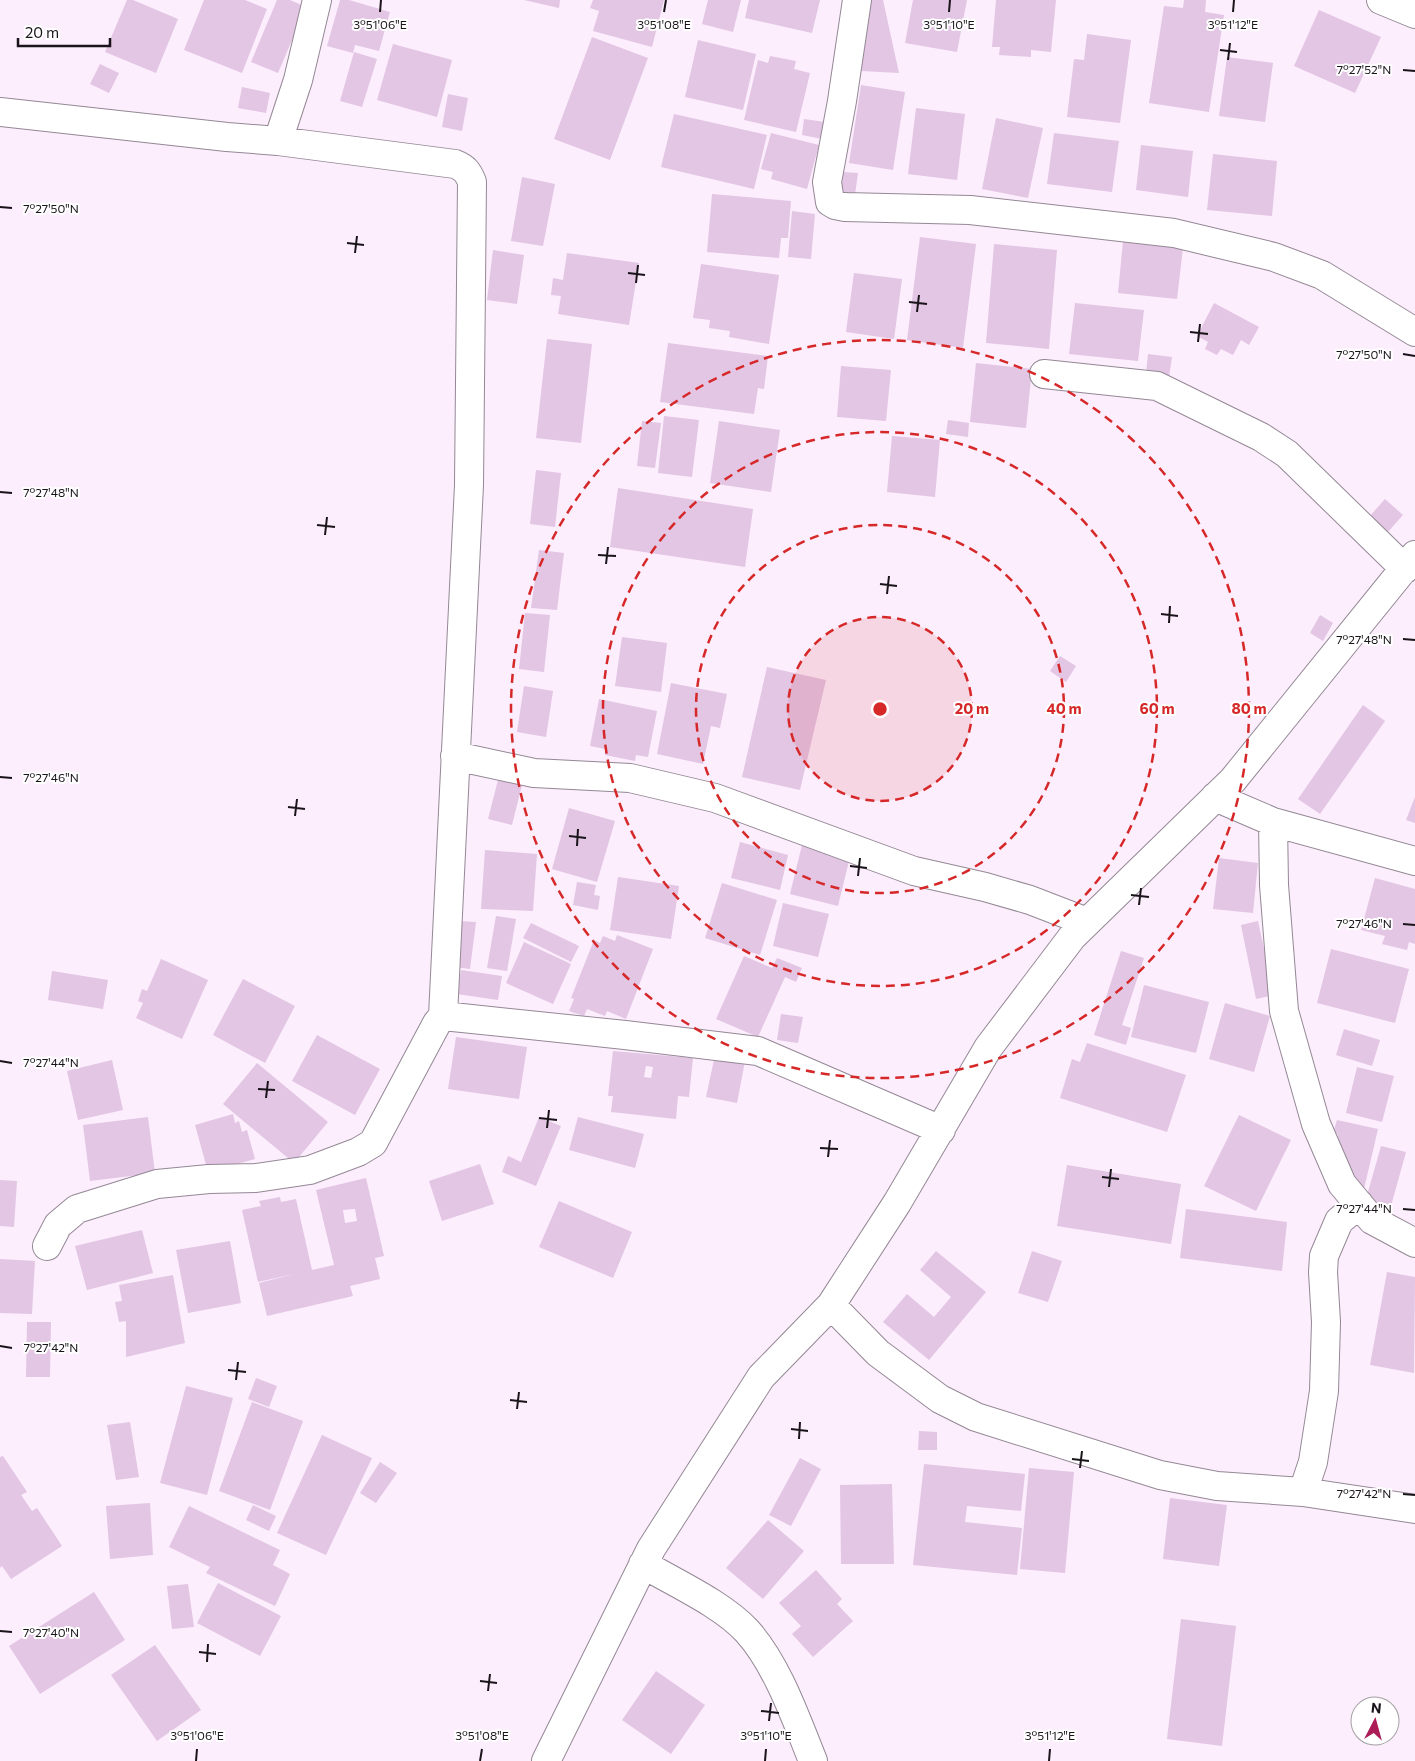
<svg xmlns="http://www.w3.org/2000/svg" width="1415" height="1761" font-family="Commissioner,sans-serif">
<style>
.building{fill:#e3c5e4;fill-rule:evenodd}
.lines{fill:none;stroke-linecap:round;stroke-linejoin:round}
.minor-casing{stroke:#948895;stroke-width:30}
.minor{stroke:#fff;stroke-width:28}
.ticks{fill:none;stroke:#191419;stroke-width:2}
.ring{fill:none;stroke:#d62828;stroke-width:2.5;stroke-dasharray:9 6}
.ticks-label{font-size:12px;text-anchor:middle;fill:#191419;stroke:#fff;stroke-width:4;stroke-linejoin:round;paint-order:stroke}
.centre{fill:#d62828;stroke:#fff;stroke-width:2.5}
.ring-label{font-size:15px;text-anchor:middle;font-weight:bold;fill:#d62828;stroke:#fff;stroke-width:4;stroke-linejoin:round;paint-order:stroke}
</style>
<rect width="100%" height="100%" fill="#fceefd"/>
<path class="building" d="M127 0H133L178 19 156 73 105 52Z
M204 0H245L267 9 242 73 184 50Z
M277 0H290L306 7 278 73 251 62Z
M340 0H349L390 12 379 51 355 45 353 53 327 46Z
M524 0H560L559 8Z
M593 0H664L652 47 593 31 599 11 590 8Z
M708 0H741L733 32 702 24Z
M749 0H820L812 33 745 18Z
M866 0H883L899 73 861 71Z
M913 0H967L957 52 905 43Z
M996 0H1056L1051 52 1031 50V57L999 55 1000 47H992Z
M1184 0H1206L1205 12 1224 15 1209 112 1149 103 1164 6 1183 8Z
M1319 10 1381 37 1355 93 1294 66Z
M1087 34 1131 40 1120 123 1067 117 1074 59 1084 60Z
M592 37 648 58 610 160 554 139Z
M698 40 756 54 743 110 685 97Z
M393 44 452 60 437 117 377 100Z
M354 52 377 59 362 107 340 101Z
M770 56 796 61 794 69 810 73 796 132 744 120 758 60 768 63Z
M1227 57 1273 63 1265 122 1219 116Z
M100 64 119 73 109 93 90 84Z
M861 85 905 92 893 170 849 163Z
M242 87 270 93 266 113 238 108Z
M448 94 468 98 462 131 442 127Z
M916 108 965 114 957 180 908 174Z
M674 114 767 135 754 189 661 167Z
M996 118 1043 128 1028 198 982 189Z
M804 119 825 122 822 139 802 135Z
M771 133 819 145 807 189 771 179 773 172 761 169Z
M1054 133 1119 141 1112 192 1047 184Z
M1141 145 1193 151 1188 197 1136 190Z
M1213 154 1277 161 1272 216 1207 210Z
M843 172 858 173 855 195 841 194Z
M522 177 555 184 543 246 511 241Z
M712 194 791 201 788 238H781L779 258 707 252Z
M792 211 815 214 811 259 788 257Z
M920 237 976 244 963 348 907 340Z
M1123 241 1183 248 1177 299 1118 293Z
M994 244 1057 250 1049 349 986 343Z
M493 250 524 255 517 304 487 300Z
M567 253 639 263 629 325 558 314 561 296 551 295 553 278 563 280Z
M701 264 779 275 769 344 729 337 730 331 709 328 710 320 693 318Z
M854 273 902 279 894 339 846 332Z
M1075 303 1144 310 1138 361 1069 354Z
M1214 303 1259 327 1249 345 1241 340 1233 355 1221 349 1217 355 1205 349 1208 342 1197 336Z
M547 339 592 344 581 443 536 438Z
M668 343 768 356 764 389 758 388 754 414 660 402Z
M1148 354 1172 357 1169 377 1146 374Z
M976 363 1032 369 1026 428 970 422Z
M841 366 891 370 886 421 837 417Z
M664 416 699 420 692 477 658 473Z
M948 420 969 423 968 437 946 434Z
M642 421 661 423 655 468 637 466Z
M719 421 780 430 771 492 710 483Z
M892 436 940 440 935 497 887 492Z
M536 470 561 473 555 527 530 524Z
M618 488 753 509 745 567 610 547Z
M1385 499 1403 515 1388 532 1370 516Z
M539 550 564 553 557 610 531 608Z
M525 613 550 615 544 672 519 669Z
M1320 615 1333 623 1323 641 1310 633Z
M622 637 667 643 661 692 615 686Z
M1060 656 1076 666 1066 682 1050 671Z
M767 667 826 680 800 790 742 777Z
M671 683 727 694 720 728 711 726 703 764 657 754Z
M524 686 553 691 546 737 517 732Z
M599 699 657 711 648 757 636 755 635 761 605 755V749L590 746Z
M1363 705 1385 721 1320 814 1298 799Z
M498 780 522 785 512 825 488 819Z
M1415 797V823L1406 820Z
M569 808 615 821 597 882 552 869Z
M740 842 788 855 780 890 731 878Z
M802 845 850 857 838 906 790 894Z
M485 850 537 854 533 911 481 909Z
M1219 858 1258 863 1253 913 1213 909Z
M618 877 679 886 671 939 610 930Z
M1375 878 1415 889V944L1409 942 1407 950 1382 944 1385 936 1361 930Z
M577 882 596 885 594 895 600 896 598 910 573 905Z
M722 883 777 900 760 955 705 938Z
M783 903 829 914 818 957 773 946Z
M496 916 516 919 507 971 487 968Z
M460 921 476 922 470 969 454 967Z
M1258 921 1274 995 1256 999 1241 925Z
M531 923 579 946 571 962 523 938Z
M617 935 653 949 626 1019 607 1011 605 1016 587 1009 584 1016 569 1011 574 999 571 998 594 940 600 943 603 936 615 941Z
M524 942 571 964 553 1004 506 983Z
M1331 949 1409 969 1395 1023 1317 1003Z
M1121 951 1144 958 1122 1025 1131 1028 1126 1045 1094 1035Z
M744 956 772 968 777 958 802 968 796 982 785 977 758 1037 716 1019Z
M161 959 208 980 182 1039 136 1018 143 1003 138 1001 142 989 147 991Z
M461 970 502 976 498 1000 457 994Z
M52 971 108 980 103 1009 48 1000Z
M243 979 295 1006 265 1063 213 1035Z
M1144 985 1209 1002 1196 1053 1131 1037Z
M1225 1003 1270 1016 1254 1072 1209 1059Z
M781 1014 803 1017 798 1043 777 1040Z
M1344 1029 1380 1040 1372 1066 1336 1055Z
M317 1035 380 1069 355 1115 292 1081Z
M456 1037 527 1047 519 1099 448 1089Z
M1087 1043 1186 1075 1167 1132 1060 1098 1072 1059 1080 1062Z
M613 1051 693 1058 689 1097 678 1096 676 1119 611 1112 613 1096H608ZM646 1066 653 1067 651 1078 644 1077Z
M715 1055 745 1061 737 1103 706 1097Z
M112 1060 123 1110 78 1120 67 1071Z
M257 1063 328 1122 294 1163 223 1104Z
M1357 1067 1394 1076 1382 1122 1346 1113Z
M233 1114 235 1123 239 1121 242 1132 247 1130 255 1159 208 1172 195 1125Z
M1239 1115 1291 1140 1256 1211 1204 1186Z
M148 1117 155 1173 90 1181 83 1125Z
M539 1117 561 1126 536 1186 502 1172 508 1156 521 1162Z
M578 1117 644 1134 635 1168 569 1150Z
M1337 1120 1378 1129 1364 1189 1338 1169 1343 1150 1335 1148 1338 1134 1333 1133Z
M1381 1146 1406 1152 1391 1206 1366 1199Z
M480 1164 494 1204 442 1221 429 1181Z
M1067 1165 1181 1184 1171 1244 1057 1226Z
M366 1178 384 1256 375 1258 380 1279 350 1286 353 1296 267 1316 259 1283 294 1274 258 1282 242 1210 261 1206 259 1201 280 1197 281 1202 296 1199 312 1270 334 1265 316 1190ZM355 1209 357 1221 345 1223 343 1210Z
M0 1180 17 1181 14 1227 0 1226Z
M559 1201 632 1232 613 1278 539 1247Z
M1186 1209 1287 1222 1282 1271 1180 1258Z
M142 1230 153 1273 87 1290 75 1246Z
M230 1241 241 1303 188 1313 176 1250Z
M936 1251 986 1292 929 1360 883 1322 907 1294 934 1317 951 1297 920 1270Z
M1032 1251 1062 1261 1048 1302 1018 1293Z
M0 1259 35 1261 32 1314 0 1313Z
M1387 1272 1415 1277 1414 1373 1370 1365Z
M173 1275 185 1343 126 1357V1321L119 1322 115 1302 122 1301 119 1285Z
M27 1322H51L50 1377H26Z
M256 1378 277 1386 269 1407 248 1399Z
M186 1386 233 1398 207 1495 160 1483Z
M252 1402 303 1421 270 1510 219 1491Z
M130 1422 139 1477 116 1480 107 1425Z
M919 1431 937 1432V1450H918Z
M322 1435 372 1458 326 1555 277 1533Z
M3 1456 27 1492 21 1495 32 1511 37 1508 62 1546 11 1579 2 1566 0 1568V1457Z
M800 1458 821 1469 791 1526 769 1515Z
M380 1462 397 1473 376 1503 360 1493Z
M924 1464 1025 1474 1021 1511 967 1506 965 1522 1022 1528 1017 1575 913 1565Z
M1029 1468 1074 1472 1065 1573 1020 1569Z
M892 1484 894 1564H841L840 1485Z
M1170 1498 1227 1505 1219 1566 1163 1559Z
M150 1503 153 1555 110 1559 106 1506Z
M253 1505 276 1516 269 1531 246 1520Z
M189 1506 280 1550 273 1565 290 1574 275 1606 206 1573 210 1567 169 1547Z
M768 1520 804 1551 763 1599 726 1568Z
M816 1570 842 1599 837 1604 853 1621 813 1657 792 1634 801 1626 779 1603Z
M218 1583 281 1616 260 1656 197 1623Z
M188 1584 194 1627 172 1629 167 1586Z
M94 1592 125 1640 40 1694 9 1646Z
M1181 1619 1236 1626 1222 1746 1167 1739Z
M155 1645 201 1710 157 1741 111 1675Z
M656 1671 705 1705 671 1754 622 1720Z"/>
<g class="lines">
<g class="minor-casing">
<path id="minor" d="M857 0 842 101 827 182 830 202 835 205 845 207 970 210 1174 233 1274 257 1322 275 1415 332
M1381 0 1415 14
M0 112 227 137 278 141 455 164C465 168 468 172 472 182L469 485 443 1016
M278 141 298 80 317 0
M1044 374 1157 386 1261 437 1287 454 1405 569
M455 756 534 773 630 778 715 798 914 871 985 887 1030 900 1087 922
M1215 797 1273 822 1415 861
M1273 822 1274 885 1284 1011 1316 1124 1342 1184 1372 1220 1415 1243
M47 1246 58 1225 77 1209 157 1184 209 1179 256 1178 310 1170 358 1152 373 1143 437 1023 443 1016 625 1035 758 1051 941 1130
M831 1305 878 1353 940 1399 976 1417 1160 1475 1217 1486 1303 1492 1415 1509
M1303 1492 1313 1462 1324 1391 1326 1322 1323 1272 1324 1256 1339 1221 1359 1204
M643 1564C675 1583 722 1604 747 1631 777 1664 796 1719 813 1761
M546 1761 651 1549 761 1377 831 1305 897 1203 988 1048 1072 937 1233 780 1415 555"/>
</g>
<use href="#minor" class="minor"/>
</g>
<path class="ticks" d="M380 12 381 0M664 12 666 0M949 12 950 0M1233 12 1234 0M1220 50 1237 52M1228 60 1230 43M1403 70 1415 71M0 207 12 208M347 243 364 245M355 253 357 236M628 273 645 275M636 283 638 265M909 302 927 304M917 312 919 295M1190 332 1208 334M1198 342 1200 324M1403 354 1415 356M0 492 12 493M317 525 335 527M325 535 327 517M598 555 616 556M606 564 608 547M880 584 897 586M887 594 889 576M1161 614 1178 616M1169 623 1170 606M1403 639 1415 640M0 777 12 778M288 807 305 809M295 816 297 799M569 836 586 838M577 846 578 829M850 866 867 868M858 876 860 858M1131 895 1149 897M1139 905 1141 888M1403 924 1415 925M0 1061 12 1063M258 1089 275 1090M266 1098 268 1081M539 1118 557 1120M547 1128 549 1110M820 1148 838 1149M828 1157 830 1140M1102 1177 1119 1179M1109 1187 1111 1169M1403 1209 1415 1210M0 1346 12 1348M228 1370 246 1372M236 1380 238 1362M510 1400 527 1402M517 1409 519 1392M791 1429 808 1431M799 1439 800 1422M1072 1459 1089 1461M1080 1468 1082 1451M1403 1494 1415 1495M0 1631 12 1632M199 1652 216 1654M207 1662 208 1644M480 1681 497 1683M488 1691 490 1674M761 1711 779 1713M769 1721 771 1703M196 1761 197 1749M480 1761 482 1749M765 1761 766 1749M1049 1761 1050 1749"/>
<circle cx="880" cy="709" r="92" fill="#d62828" fill-opacity=".12"/>
<g class="ring">
<circle cx="880" cy="709" r="92"/>
<circle cx="880" cy="709" r="184"/>
<circle cx="880" cy="709" r="277"/>
<circle cx="880" cy="709" r="369"/>
</g>
<g class="ticks-label">
<text x="380" y="29">3°51'06"E</text>
<text x="664" y="29">3°51'08"E</text>
<text x="949" y="29">3°51'10"E</text>
<text x="1233" y="29">3°51'12"E</text>
<text x="1364" y="74">7°27'52"N</text>
<text x="51" y="213">7°27'50"N</text>
<text x="1364" y="359">7°27'50"N</text>
<text x="51" y="497">7°27'48"N</text>
<text x="1364" y="644">7°27'48"N</text>
<text x="51" y="782">7°27'46"N</text>
<text x="1364" y="928">7°27'46"N</text>
<text x="51" y="1067">7°27'44"N</text>
<text x="1364" y="1213">7°27'44"N</text>
<text x="51" y="1352">7°27'42"N</text>
<text x="1364" y="1498">7°27'42"N</text>
<text x="51" y="1637">7°27'40"N</text>
<text x="197" y="1740">3°51'06"E</text>
<text x="482" y="1740">3°51'08"E</text>
<text x="766" y="1740">3°51'10"E</text>
<text x="1050" y="1740">3°51'12"E</text>
</g>
<circle cx="880" cy="709" r="8" class="centre"/>
<g class="ring-label">
<text x="972" y="714">20 m</text>
<text x="1064" y="714">40 m</text>
<text x="1157" y="714">60 m</text>
<text x="1249" y="714">80 m</text>
</g>
<g transform="translate(1375 1721) rotate(6)"><circle r="24" fill="#ffffff" stroke="#a3a1a3"/>
<path d="M0-4L9 19L0 12L-9 19Z" fill="#ac1d58"/>
<text y="-8" font-size="14" font-weight="bold" text-anchor="middle" fill="#191419">N</text>
</g>
<path d="M18 38v8h92v-8" fill="none" stroke="#191419" stroke-width="2.5"/>
<text x="25" y="38" font-size="15" fill="#191419" stroke="#ffffff" stroke-width="4" paint-order="stroke">20 m</text>
</svg>
